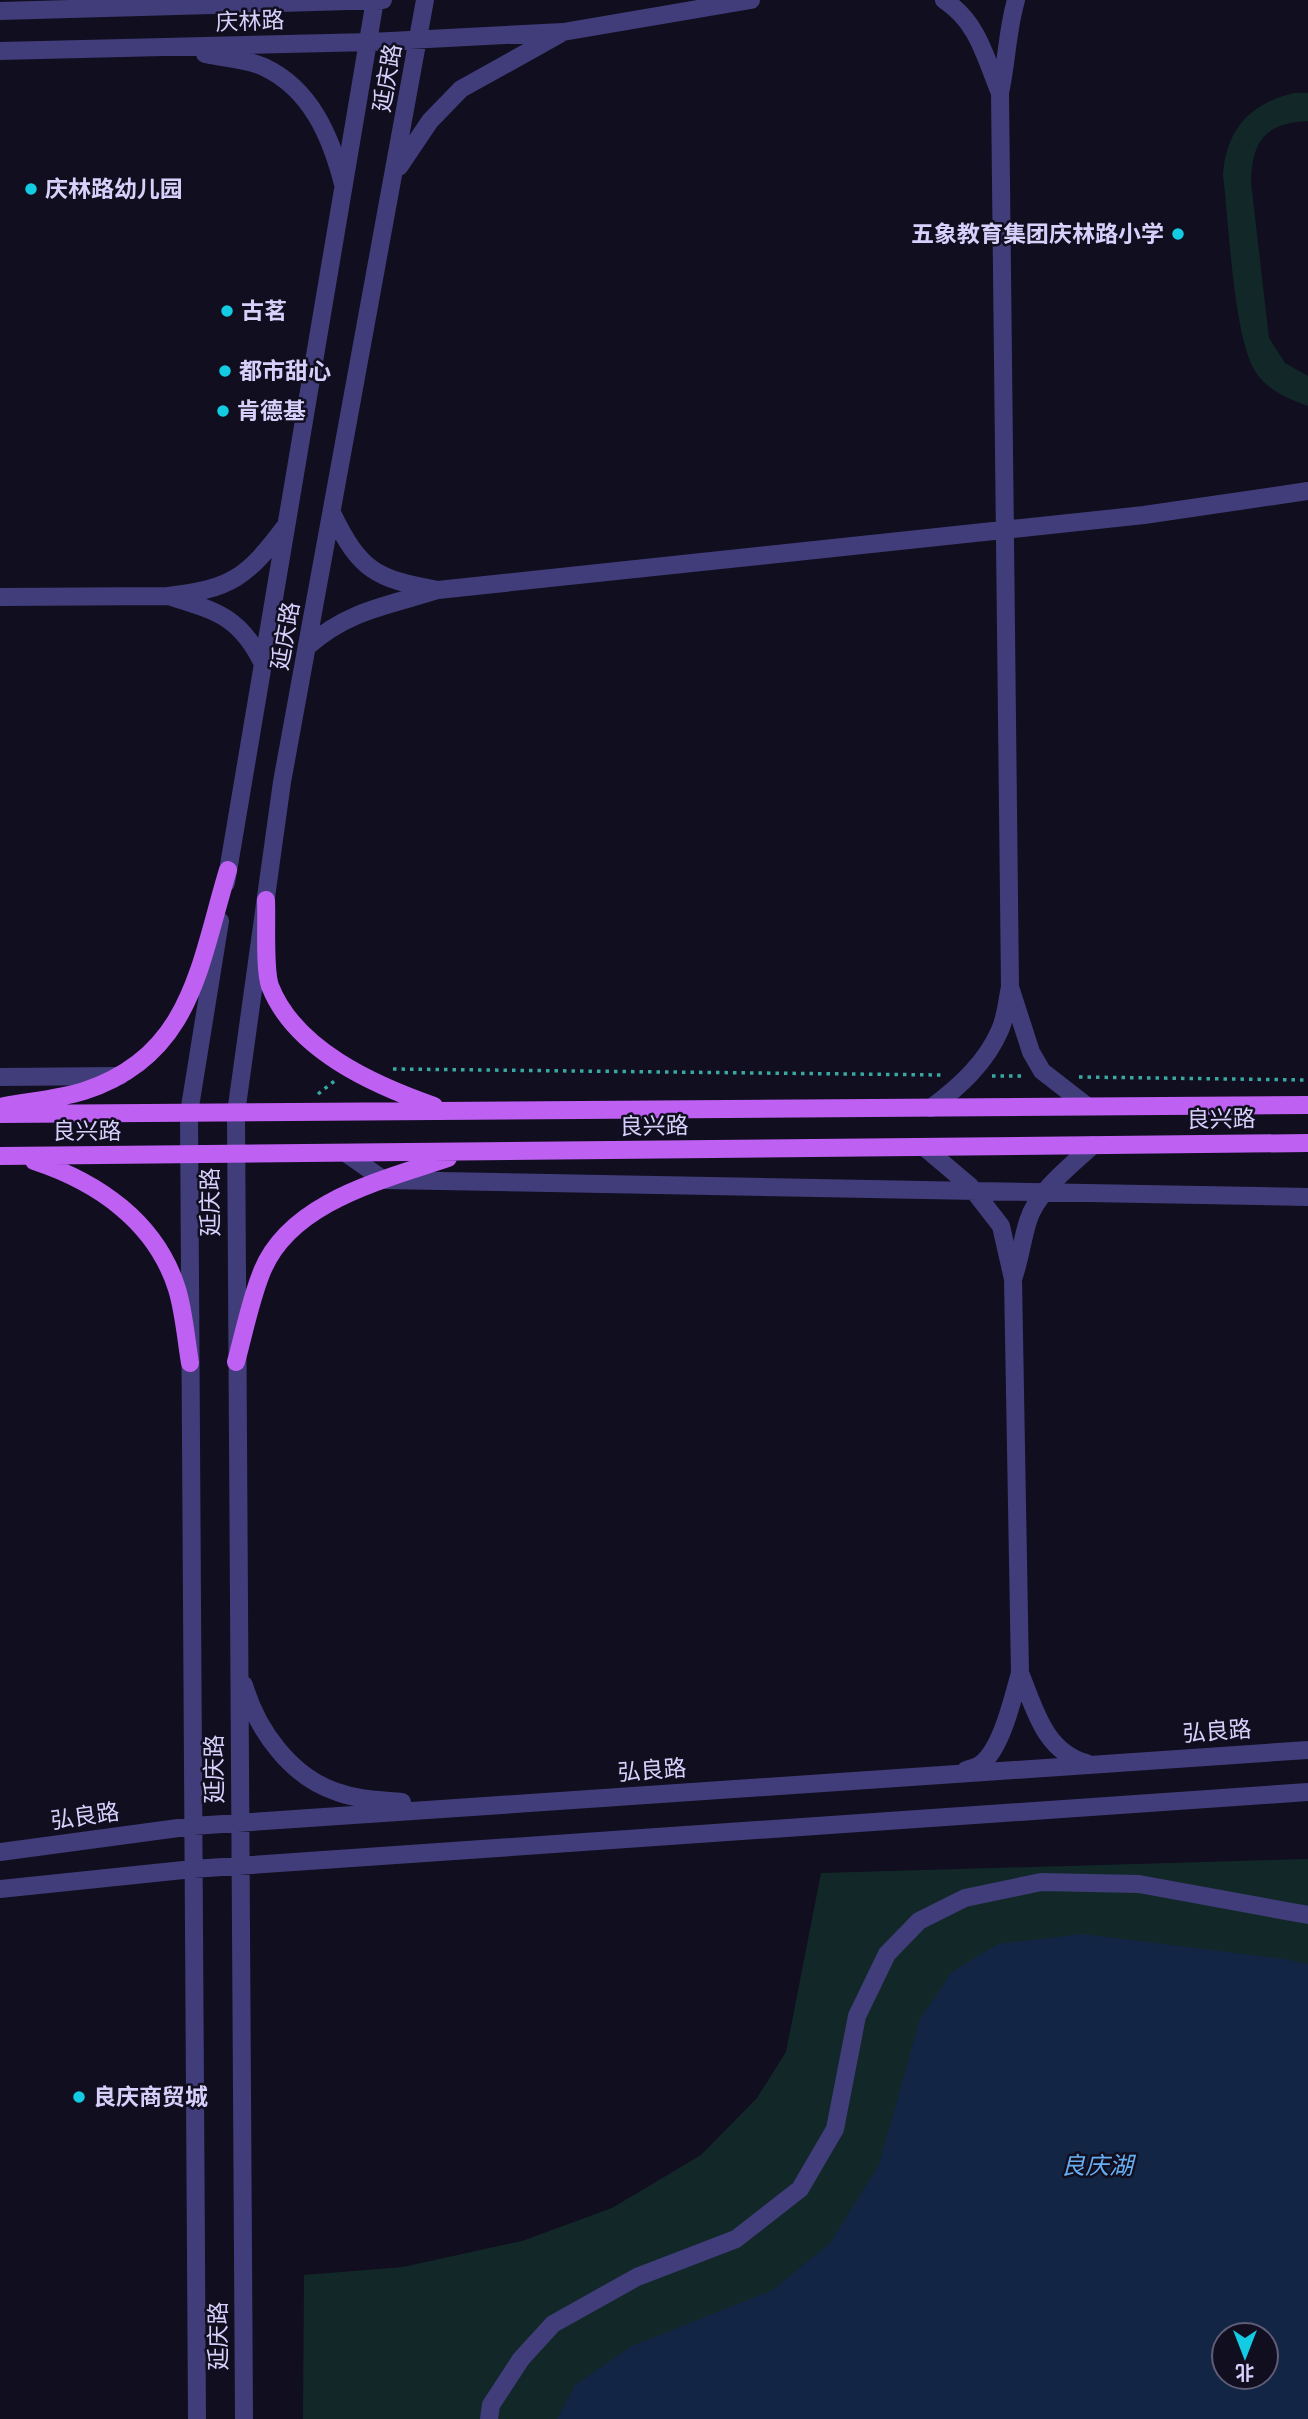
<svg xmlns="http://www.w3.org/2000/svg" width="1308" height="2419" font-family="Montserrat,'Noto Sans SC',sans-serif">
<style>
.green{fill:#122828;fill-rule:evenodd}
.water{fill:#122544;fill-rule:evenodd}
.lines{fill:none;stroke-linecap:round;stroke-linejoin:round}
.path{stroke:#38a8a3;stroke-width:3.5;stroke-dasharray:3.5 5;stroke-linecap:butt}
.minor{stroke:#403d7a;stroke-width:18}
.major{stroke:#be60f2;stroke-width:18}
.poi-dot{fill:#13cce4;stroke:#110e1f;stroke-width:2.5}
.labels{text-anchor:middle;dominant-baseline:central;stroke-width:5;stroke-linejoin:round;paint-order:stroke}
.street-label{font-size:23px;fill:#d6d0fb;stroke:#110e1f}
.poi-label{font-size:23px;font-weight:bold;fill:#d6d0fb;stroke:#110e1f;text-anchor:start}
.water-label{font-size:24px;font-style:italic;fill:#67aff2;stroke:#110e1f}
</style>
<rect width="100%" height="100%" fill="#110e1f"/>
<path class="green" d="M1294 93H1308V121C1266 123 1252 140 1251 182L1269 338 1285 363 1308 376V406C1288 399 1267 390 1255 371 1233 335 1229 221 1223 175 1226 129 1251 103 1294 93Z
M1308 1859V2419H303L304 2275 403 2267 522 2241 612 2208 701 2155 757 2098 786 2052 821 1873ZM1224 2335H1266V2377H1224Z"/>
<path class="water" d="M1082 1934 1285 1959 1308 1964V2419H557L575 2385 632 2346 773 2290 830 2243 879 2165 920 2019 952 1972 998 1944ZM1224 2335H1266V2377H1224Z"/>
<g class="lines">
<path class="path" d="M393 1069 942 1075
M992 1076H1026
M1079 1077 1308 1080
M318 1094 337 1079"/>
<path class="minor" d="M944 0C978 22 985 57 1000 93 1007 61 1007 31 1016 0
M0 11 383 0
M0 51 371 42 563 32 751 0
M205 54C223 58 247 59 264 67 311 89 331 137 343 184
M1000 93 1010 987
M399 167 430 121 461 89 560 34
M438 590 1144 515 1308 491
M0 597 168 596
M308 646C349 610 387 606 438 590 376 579 360 571 332 513
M263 664C240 616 216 611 168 596 231 589 247 577 284 528
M226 883 375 0
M0 1077 120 1076
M931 1108C959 1087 986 1063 1000 1030 1006 1017 1007 1000 1010 987L1031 1052 1042 1071 1087 1106
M924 1147 970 1186 1001 1226 1013 1279C1020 1260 1022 1240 1028 1221 1037 1191 1071 1166 1093 1145
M347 1154 384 1180 1308 1197
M1013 1279 1020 1673
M244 1685C257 1730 291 1777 337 1792 359 1800 380 1800 402 1802
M966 1770C970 1769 977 1767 981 1764 1002 1748 1013 1697 1020 1673 1035 1709 1044 1751 1086 1763
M0 1852 193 1826 1308 1750
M0 1889 193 1869 1308 1792
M197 2419 189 1113 220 921
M244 2419 236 1113 282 782 425 0
M489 2419 491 2405 521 2359 553 2324 637 2277 736 2239 800 2189 835 2129 857 2016 887 1954 919 1921 965 1898 1041 1882 1139 1884 1308 1915"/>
<path class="major" d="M266 900C267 920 264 969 270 986 295 1050 374 1085 434 1106
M4 1106C30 1101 59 1099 84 1091 192 1056 199 965 228 870
M0 1114 1308 1105
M0 1156 1308 1143
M34 1161C98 1182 156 1222 177 1289 184 1312 186 1339 190 1363
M236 1362C244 1333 250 1302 261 1274 288 1202 383 1180 448 1158"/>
</g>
<g class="poi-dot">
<circle cx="31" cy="189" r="7"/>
<circle cx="1178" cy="234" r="7"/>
<circle cx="227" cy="311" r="7"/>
<circle cx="225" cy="371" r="7"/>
<circle cx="223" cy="411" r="7"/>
<circle cx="79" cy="2097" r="7"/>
</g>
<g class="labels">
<g class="street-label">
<text transform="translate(250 21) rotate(-2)">庆林路</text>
<text transform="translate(387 78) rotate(-80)">延庆路</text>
<text transform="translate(285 636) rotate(-80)">延庆路</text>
<text transform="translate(1221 1119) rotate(-1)">良兴路</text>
<text transform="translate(654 1126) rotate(-1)">良兴路</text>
<text x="87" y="1131">良兴路</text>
<text transform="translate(210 1202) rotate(-90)">延庆路</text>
<text transform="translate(1217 1731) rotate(-4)">弘良路</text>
<text transform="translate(214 1769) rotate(-90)">延庆路</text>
<text transform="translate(652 1770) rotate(-4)">弘良路</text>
<text transform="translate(85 1816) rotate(-8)">弘良路</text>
<text transform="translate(218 2336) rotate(-90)">延庆路</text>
</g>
<g class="poi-label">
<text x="45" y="189">庆林路幼儿园</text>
<text x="1164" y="234" text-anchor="end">五象教育集团庆林路小学</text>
<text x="241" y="311">古茗</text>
<text x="239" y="371">都市甜心</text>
<text x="237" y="411">肯德基</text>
<text x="93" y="2097">良庆商贸城</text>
</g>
<g class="water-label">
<text x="1097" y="2165">良庆湖</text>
</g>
</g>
<g transform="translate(1245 2356) rotate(180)"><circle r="33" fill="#110e1f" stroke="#605c77" stroke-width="2"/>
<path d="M0-5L12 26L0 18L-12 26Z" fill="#13cce4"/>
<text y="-10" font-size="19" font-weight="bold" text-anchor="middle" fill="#d6d0fb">北</text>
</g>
</svg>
